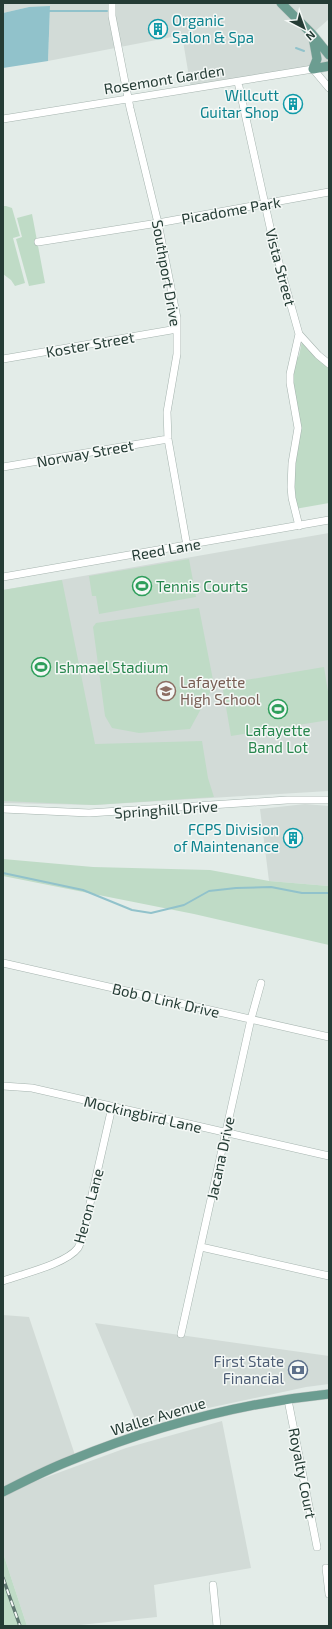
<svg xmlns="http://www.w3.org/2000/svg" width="332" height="1629" font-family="'Exo 2',sans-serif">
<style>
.built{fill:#d2dbd7}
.green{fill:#bfdbc6}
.water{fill:#91c2cb}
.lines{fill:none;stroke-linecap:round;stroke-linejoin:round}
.stream{stroke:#91c2cb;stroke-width:2}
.minor-casing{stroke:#a6b4af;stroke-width:8}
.major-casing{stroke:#c2c8c6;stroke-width:10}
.minor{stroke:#fff;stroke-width:7}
.major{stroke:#6c9d91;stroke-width:9}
.rail-casing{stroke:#5f7771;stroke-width:3.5}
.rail{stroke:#f4f8f6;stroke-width:2;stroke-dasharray:6;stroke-linecap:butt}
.labels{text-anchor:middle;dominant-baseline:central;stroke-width:3;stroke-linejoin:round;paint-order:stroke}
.culture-label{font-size:15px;fill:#0d838f;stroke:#f4f8f6;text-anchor:end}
.street-label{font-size:15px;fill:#253c35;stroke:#f4f8f6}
.leisure-label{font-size:15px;fill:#27864d;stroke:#f4f8f6;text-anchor:start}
.education-label{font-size:15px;fill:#785e54;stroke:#f4f8f6;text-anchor:start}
.service-label{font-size:15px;fill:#4e5e75;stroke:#f4f8f6;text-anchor:end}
</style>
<rect width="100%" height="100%" fill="#e3ece8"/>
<path class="built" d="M3 3H329V19L312 34 329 55V66L191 89 182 35 48 61 50 7H29L3 13Z
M329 533V791L94 805 3 803V590Z
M305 804 329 806V886L269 881 260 809Z
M3 1315 29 1317 76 1458 3 1492Z
M95 1323 329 1356V1384L306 1387 185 1413 138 1426Z
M222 1421 251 1568 154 1585 157 1617 70 1626H27L3 1553V1493L126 1448Z"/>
<path class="green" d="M3 206H6L12 208 20 236 13 238 25 283 15 286 11 280 3 274Z
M32 214 45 283 29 286 16 239 22 237 17 218Z
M302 341 309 351 318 355 329 369V503L295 509 292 498 298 436 290 388 294 360 299 356Z
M189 559 196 597 99 614 96 596H92L89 576Z
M62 580 95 744 202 741 208 778 214 797 94 805 3 801V590Z
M199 608 214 685 190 729 139 733 112 728 105 716 93 627 96 623Z
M324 667 329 698V720L231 736 222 684Z
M3 859 93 867 210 870 269 881 329 886V945L194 914 3 876Z
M3 1553 27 1626H3Z"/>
<path class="water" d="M50 6 48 61 3 68V13L29 7Z"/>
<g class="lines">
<path class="stream" d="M48 11H107
M296 48 304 51
M3 873 83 890 132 910 151 913 184 905 209 891 236 888 271 887 302 893H329"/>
<g class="minor-casing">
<path id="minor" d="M112 3V16L130 108 158 223 177 318V354L167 412 168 439 187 546
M238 82 274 245 299 334 290 374V383L298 428 292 463 291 487 292 498 299 526
M3 119 313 69 329 88
M38 242 158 223 329 192
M299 334 318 355 329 364
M3 359 177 329
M3 467 168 439
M3 577 329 520
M3 809 89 813 287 800H329
M3 963 329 1037
M3 1086 32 1088 329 1156
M201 1247 329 1276
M3 1281C22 1274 66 1264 78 1248 81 1243 82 1236 84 1230L112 1107
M181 1334 251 1019 261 983
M288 1400 317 1547
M326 1568 329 1594
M213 1585 217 1626"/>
</g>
<g class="major-casing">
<path id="major" d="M281 3 312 34 329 55
M313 69 317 59 313 37
M313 69 329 66
M3 1492C25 1481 46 1470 69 1461 152 1427 240 1403 329 1394"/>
</g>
<use href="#minor" class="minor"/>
<use href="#major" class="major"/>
<g class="rail-casing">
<path id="rail" d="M3 1578 20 1626"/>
</g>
<use href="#rail" class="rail"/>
</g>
<defs>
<g id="building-ring" transform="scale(1)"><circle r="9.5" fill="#f4f8f6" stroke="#0f9aa8" stroke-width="1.5"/><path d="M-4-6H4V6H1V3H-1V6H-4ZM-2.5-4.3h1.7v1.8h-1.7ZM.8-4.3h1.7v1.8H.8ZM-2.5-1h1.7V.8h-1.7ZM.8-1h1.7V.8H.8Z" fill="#0f9aa8"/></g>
<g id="stadium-ring" transform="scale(1)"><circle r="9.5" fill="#f4f8f6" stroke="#2e9e5b" stroke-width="1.5"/><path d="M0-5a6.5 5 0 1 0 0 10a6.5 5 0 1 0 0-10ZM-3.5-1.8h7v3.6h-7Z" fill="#2e9e5b"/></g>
<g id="school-ring" transform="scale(1)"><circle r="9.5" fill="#f4f8f6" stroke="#8d6e63" stroke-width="1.5"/><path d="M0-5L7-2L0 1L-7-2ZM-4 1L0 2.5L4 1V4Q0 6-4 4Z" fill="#8d6e63"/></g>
<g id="bank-ring" transform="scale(1)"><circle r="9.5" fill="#f4f8f6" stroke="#5c6f8a" stroke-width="1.5"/><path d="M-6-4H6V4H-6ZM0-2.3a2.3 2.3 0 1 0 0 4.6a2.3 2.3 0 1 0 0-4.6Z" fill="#5c6f8a"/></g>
</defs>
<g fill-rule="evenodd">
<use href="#building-ring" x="158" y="29"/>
<use href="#building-ring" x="293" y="104"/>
<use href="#stadium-ring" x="142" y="586"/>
<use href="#stadium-ring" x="41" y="667"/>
<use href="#school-ring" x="166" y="691"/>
<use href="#stadium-ring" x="278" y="709"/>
<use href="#building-ring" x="293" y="838"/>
<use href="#bank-ring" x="298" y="1370"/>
</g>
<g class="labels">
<g class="culture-label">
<text x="172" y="20" text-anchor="start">Organic<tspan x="172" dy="17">Salon &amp; Spa</tspan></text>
<text x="279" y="95">Willcutt<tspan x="279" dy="17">Guitar Shop</tspan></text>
<text x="279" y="829">FCPS Division<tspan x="279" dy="17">of Maintenance</tspan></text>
</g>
<g class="street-label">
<text transform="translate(164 79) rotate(-9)">Rosemont Garden</text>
<text transform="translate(231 210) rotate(-10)">Picadome Park</text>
<text transform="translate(281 267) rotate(75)">Vista Street</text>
<text transform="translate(167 273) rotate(80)">Southport Drive</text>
<text transform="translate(90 344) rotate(-10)">Koster Street</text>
<text transform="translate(85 453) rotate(-10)">Norway Street</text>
<text transform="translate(166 549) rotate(-10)">Reed Lane</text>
<text transform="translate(166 809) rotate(-4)">Springhill Drive</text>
<text transform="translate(166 1000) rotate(13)">Bob O Link Drive</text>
<text transform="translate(143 1114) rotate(13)">Mockingbird Lane</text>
<text transform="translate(220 1158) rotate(-78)">Jacana Drive</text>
<text transform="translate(88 1206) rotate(-75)">Heron Lane</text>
<text transform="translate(158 1416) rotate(-17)">Waller Avenue</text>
<text transform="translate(303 1473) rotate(79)">Royalty Court</text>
</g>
<g class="leisure-label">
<text x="156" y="586">Tennis Courts</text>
<text x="55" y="667">Ishmael Stadium</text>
<text x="278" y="730" text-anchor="middle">Lafayette<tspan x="278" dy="17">Band Lot</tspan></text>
</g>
<g class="education-label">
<text x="180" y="682">Lafayette<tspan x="180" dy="17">High School</tspan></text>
</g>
<g class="service-label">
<text x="284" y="1361">First State<tspan x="284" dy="17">Financial</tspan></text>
</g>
</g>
<rect width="332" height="1629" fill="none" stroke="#253c35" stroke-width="8"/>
<g transform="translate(304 28) rotate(139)" stroke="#f4f8f6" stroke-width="3" paint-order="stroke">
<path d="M0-3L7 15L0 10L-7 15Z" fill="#253c35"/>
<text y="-6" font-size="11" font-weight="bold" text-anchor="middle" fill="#253c35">N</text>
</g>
</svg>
